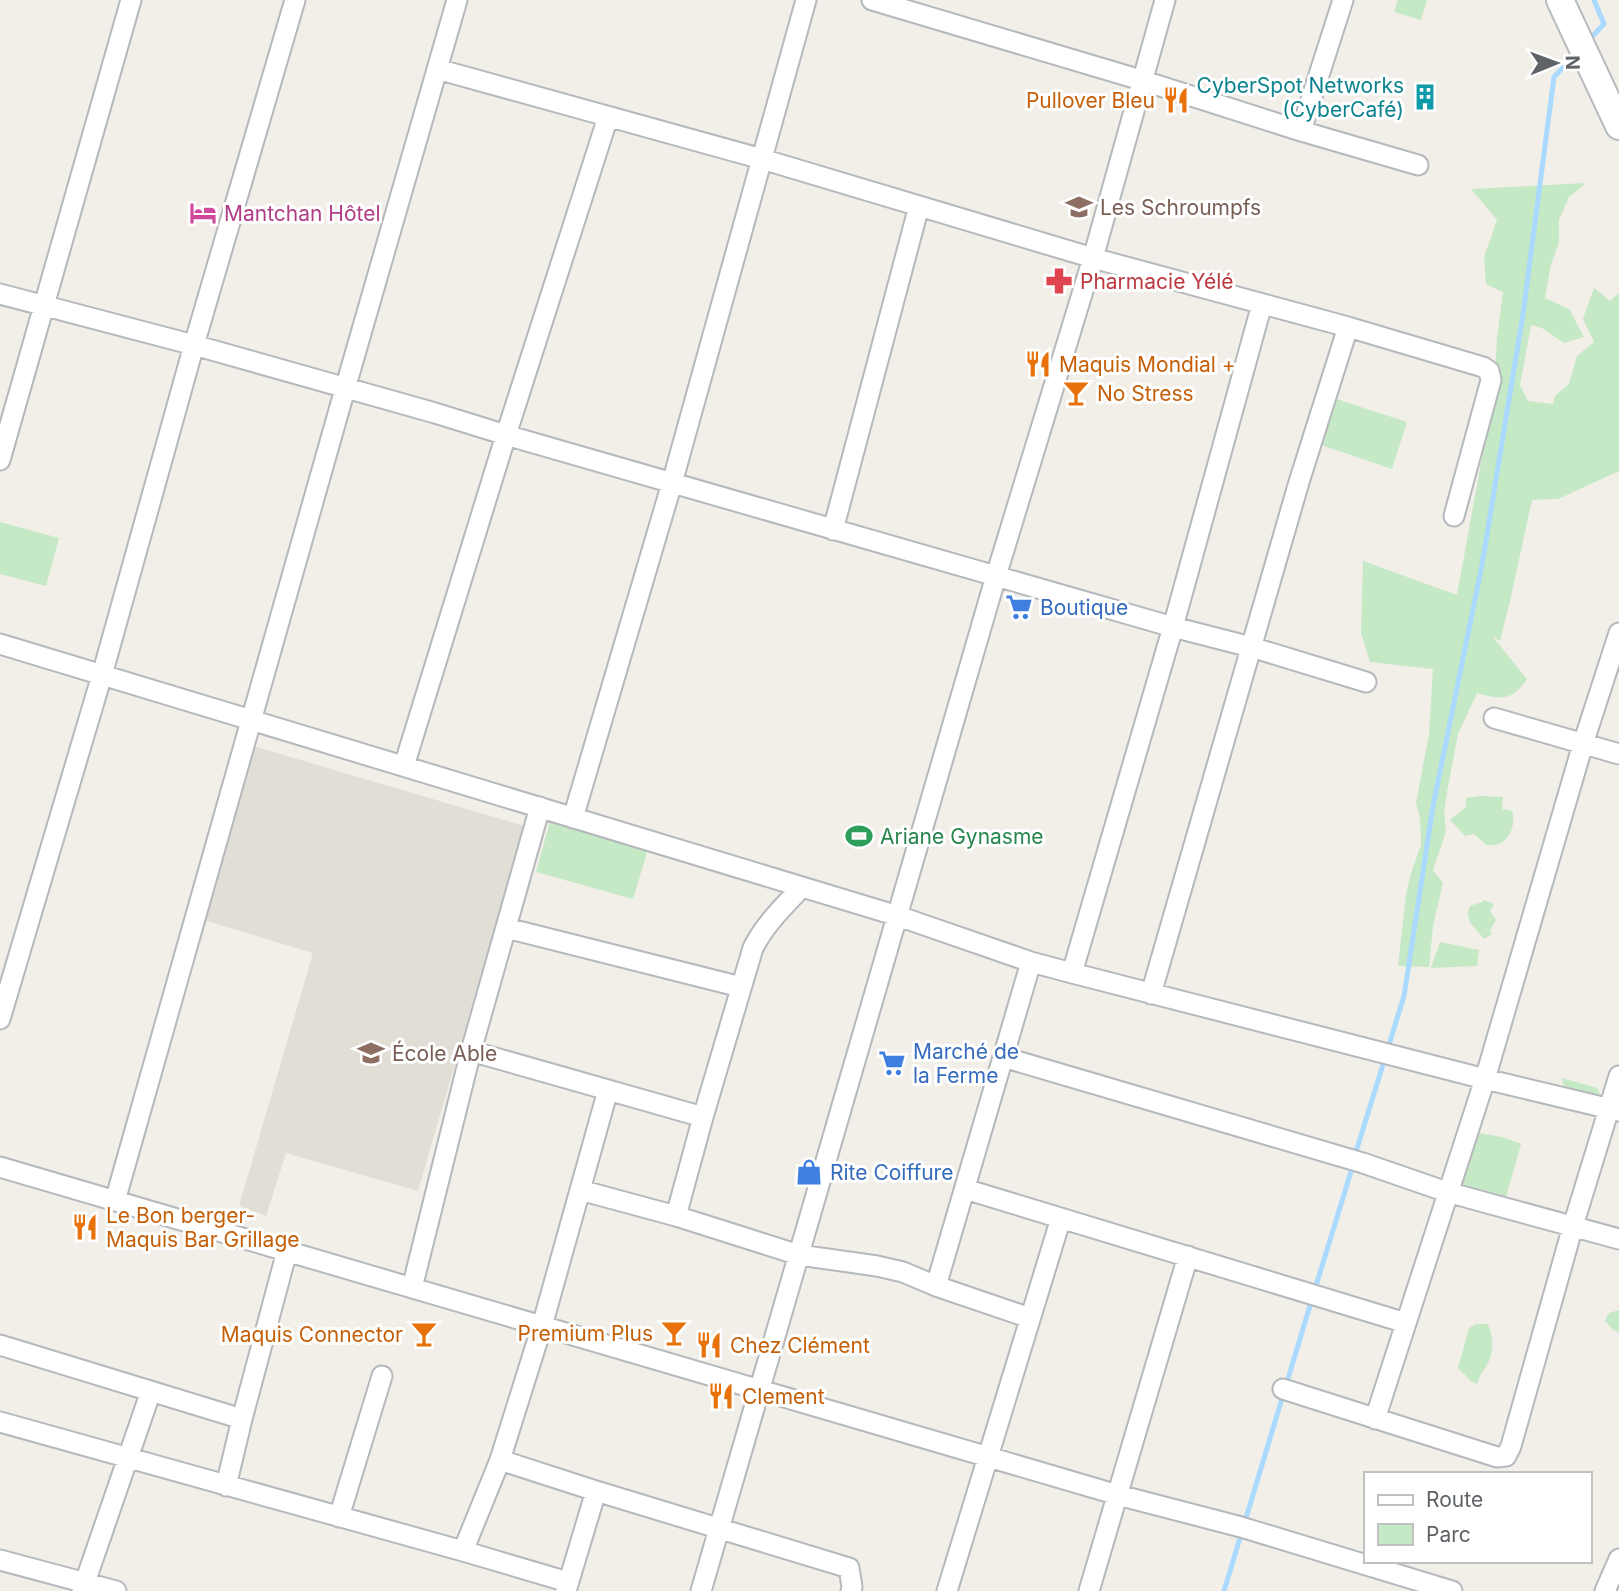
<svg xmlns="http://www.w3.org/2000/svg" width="1619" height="1591" font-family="Inter,sans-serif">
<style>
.education{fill:#e1ded6}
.green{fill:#c5e8c5}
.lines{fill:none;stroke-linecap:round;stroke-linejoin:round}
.stream{stroke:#aadaff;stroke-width:5}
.street-casing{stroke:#b5b8bc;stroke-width:23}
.secondary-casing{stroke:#b6babf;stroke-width:30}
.street{stroke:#fff;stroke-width:19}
.secondary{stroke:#fff;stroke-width:26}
.labels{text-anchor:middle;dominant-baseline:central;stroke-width:6;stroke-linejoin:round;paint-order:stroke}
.culture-label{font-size:21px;fill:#0d838f;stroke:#fff;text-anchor:end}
.food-label{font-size:21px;fill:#c56008;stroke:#fff;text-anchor:start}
.education-label{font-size:21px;fill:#785e54;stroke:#fff;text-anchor:start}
.hotel-label{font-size:21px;fill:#b23c85;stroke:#fff;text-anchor:start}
.health-label{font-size:21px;fill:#be3a42;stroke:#fff;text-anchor:start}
.shop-label{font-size:21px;fill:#366cbe;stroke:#fff;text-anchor:start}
.leisure-label{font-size:21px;fill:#27864d;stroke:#fff;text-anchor:start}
</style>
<rect width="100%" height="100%" fill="#f1efe8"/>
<path class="education" d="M253 746 524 826 418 1191 286 1153 266 1216 239 1206 313 953 204 920Z"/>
<path class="green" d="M1398 0H1427L1421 20 1394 12Z
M1586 183 1569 197 1559 220V243L1551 264 1545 298 1569 309 1584 337 1564 343 1542 328 1531 325 1520 385 1528 401 1553 404 1555 396 1569 384 1577 356 1594 342 1583 319 1594 288 1610 301 1619 293V471L1558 499 1532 500 1510 601 1500 641 1492 636 1527 679C1512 701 1501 700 1477 693L1458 734 1447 792 1444 814 1446 832 1433 870 1443 883 1433 926 1429 967 1398 966 1406 895 1411 873 1421 845 1420 818 1416 803 1429 734 1433 669 1370 662 1361 633 1363 561 1457 595 1494 391 1497 338 1503 292 1486 284 1484 257 1497 220 1471 189Z
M1330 397 1407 422 1392 469 1315 443Z
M0 522 59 538 46 586 0 574Z
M1480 796 1503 797 1502 809 1512 811C1516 822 1511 838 1499 844 1495 845 1491 845 1486 845L1474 834 1465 836 1450 820 1466 807V798Z
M550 822 648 849 633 899 536 872Z
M1484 900 1494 904 1490 911 1496 920 1490 930 1492 934 1484 939C1475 927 1463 920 1470 906L1482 902Z
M1440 942 1479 950 1477 966 1431 968Z
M1562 1078 1597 1088 1601 1096 1594 1098 1564 1088Z
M1478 1133 1502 1137 1521 1144 1503 1208 1458 1192 1474 1150 1475 1134Z
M1619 1310V1332L1613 1330 1605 1321 1609 1313Z
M1476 1324H1488C1493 1334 1494 1352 1488 1363 1483 1372 1481 1372 1477 1384L1472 1382 1458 1368 1469 1328Z"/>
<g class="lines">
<path class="stream" d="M1588 41 1604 24 1594 0
M1388 1048 1404 996 1433 806 1482 565 1523 314 1554 77 1577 53
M1355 1155 1385 1058
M1315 1289 1353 1165
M1224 1591 1312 1299"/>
<g class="street-casing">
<path id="street" d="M872 0 1141 80 1301 131 1418 165
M437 69 762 159 1093 258 1348 327 1483 367 1489 371 1491 380 1454 516
M1301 131 1343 0
M0 294 194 345 435 413 506 435 1173 627 1251 647 1366 682
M0 460 131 0
M833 530 919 206
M0 644 898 916 1031 962 1072 973 1485 1079 1619 1111
M1494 718 1619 754
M404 766 506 435 608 117
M573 818 672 483 806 0
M506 928 741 987
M1072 973 1173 627 1262 304
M1151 994 1299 482 1348 327
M0 1019 102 675 194 345 295 0
M471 1051 703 1117
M1003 1057 1363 1163 1447 1192 1619 1239
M0 1167 1118 1495 1241 1527 1452 1591
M965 1189 1406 1323
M580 1190 676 1216 799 1255 877 1266 903 1272 936 1286 1030 1318
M115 1201 345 389 457 0
M676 1216 703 1117 753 948C765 924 784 906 802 887
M936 1286 1031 962
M412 1288 471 1051 540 807
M0 1345 242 1419 287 1251
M1283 1389 1497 1457 1506 1456 1511 1446 1573 1226 1619 1076
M1375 1419 1485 1079 1583 744 1619 633
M0 1422 463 1551 568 1582
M500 1460 596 1491 849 1568 852 1587 851 1591
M226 1486 242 1419
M339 1517 382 1376
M463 1551 500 1460 542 1326 608 1090
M0 1560 116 1591
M82 1591 151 1391
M566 1591 596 1491
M701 1591 996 576 1093 258 1165 0
M947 1591 1061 1218
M1089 1591 1188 1256
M1605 1591 1619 1559"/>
</g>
<g class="secondary-casing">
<path id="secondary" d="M1560 0 1619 126"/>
</g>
<use href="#street" class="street"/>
<use href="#secondary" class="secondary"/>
</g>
<defs>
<g id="building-bare" transform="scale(2.1)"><path d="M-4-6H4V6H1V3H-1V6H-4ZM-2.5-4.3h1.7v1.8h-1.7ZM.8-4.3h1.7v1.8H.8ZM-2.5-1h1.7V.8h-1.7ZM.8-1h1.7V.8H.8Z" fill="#0f9aa8" stroke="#fff" stroke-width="2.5" paint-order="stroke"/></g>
<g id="restaurant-bare" transform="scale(2.1)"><path d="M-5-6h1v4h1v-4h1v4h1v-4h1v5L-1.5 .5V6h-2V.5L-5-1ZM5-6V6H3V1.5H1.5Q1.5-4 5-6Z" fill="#e8710a" stroke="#fff" stroke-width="2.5" paint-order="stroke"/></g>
<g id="school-bare" transform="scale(2.1)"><path d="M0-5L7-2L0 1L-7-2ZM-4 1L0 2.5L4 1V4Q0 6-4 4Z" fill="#8d6e63" stroke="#fff" stroke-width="2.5" paint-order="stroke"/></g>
<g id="hotel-bare" transform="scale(2.1)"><path d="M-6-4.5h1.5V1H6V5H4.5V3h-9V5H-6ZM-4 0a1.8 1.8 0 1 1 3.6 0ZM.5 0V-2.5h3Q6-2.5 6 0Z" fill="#d1479c" stroke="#fff" stroke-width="2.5" paint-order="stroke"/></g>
<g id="pharmacy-bare" transform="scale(2.1)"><path d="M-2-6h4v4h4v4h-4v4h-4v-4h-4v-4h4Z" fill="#e0444e" stroke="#fff" stroke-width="2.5" paint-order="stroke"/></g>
<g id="bar-bare" transform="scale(2.1)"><path d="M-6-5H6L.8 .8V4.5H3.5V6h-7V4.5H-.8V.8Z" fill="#e8710a" stroke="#fff" stroke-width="2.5" paint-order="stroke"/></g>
<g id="supermarket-bare" transform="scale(2.1)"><path d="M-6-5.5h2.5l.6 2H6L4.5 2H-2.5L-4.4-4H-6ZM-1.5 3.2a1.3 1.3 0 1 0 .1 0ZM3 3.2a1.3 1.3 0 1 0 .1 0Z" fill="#3f7fe0" stroke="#fff" stroke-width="2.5" paint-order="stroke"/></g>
<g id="stadium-bare" transform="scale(2.1)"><path d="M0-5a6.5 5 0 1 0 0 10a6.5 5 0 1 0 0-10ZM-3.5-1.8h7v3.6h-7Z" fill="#2e9e5b" stroke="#fff" stroke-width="2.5" paint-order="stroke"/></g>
<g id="shop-bare" transform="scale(2.1)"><path d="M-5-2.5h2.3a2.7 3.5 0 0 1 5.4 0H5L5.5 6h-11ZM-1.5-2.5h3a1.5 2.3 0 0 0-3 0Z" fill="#3f7fe0" stroke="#fff" stroke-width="2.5" paint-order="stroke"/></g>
</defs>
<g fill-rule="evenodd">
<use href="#building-bare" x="1425" y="97"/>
<use href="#restaurant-bare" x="1176" y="100"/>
<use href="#school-bare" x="1079" y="207"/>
<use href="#hotel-bare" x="203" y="213"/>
<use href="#pharmacy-bare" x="1059" y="281"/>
<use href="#restaurant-bare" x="1038" y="364"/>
<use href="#bar-bare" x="1076" y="393"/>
<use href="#supermarket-bare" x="1019" y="607"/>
<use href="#stadium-bare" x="859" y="836"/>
<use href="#school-bare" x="371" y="1053"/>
<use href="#supermarket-bare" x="892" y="1063"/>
<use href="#shop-bare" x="809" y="1172"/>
<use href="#restaurant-bare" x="85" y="1227"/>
<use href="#bar-bare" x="674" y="1333"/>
<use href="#bar-bare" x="424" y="1334"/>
<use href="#restaurant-bare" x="709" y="1345"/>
<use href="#restaurant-bare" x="721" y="1396"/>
</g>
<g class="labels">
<g class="culture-label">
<text x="1404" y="85">CyberSpot Networks<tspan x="1404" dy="24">(CyberCafé)</tspan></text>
</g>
<g class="food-label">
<text x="1155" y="100" text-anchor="end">Pullover Bleu</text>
<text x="1059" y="364">Maquis Mondial +</text>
<text x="1097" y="393">No Stress</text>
<text x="106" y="1215">Le Bon berger-<tspan x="106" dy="24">Maquis Bar Grillage</tspan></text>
<text x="653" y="1333" text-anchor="end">Premium Plus</text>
<text x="403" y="1334" text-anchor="end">Maquis Connector</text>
<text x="730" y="1345">Chez Clément</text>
<text x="742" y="1396">Clement</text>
</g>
<g class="education-label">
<text x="1100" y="207">Les Schroumpfs</text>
<text x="392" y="1053">École Able</text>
</g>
<g class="hotel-label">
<text x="224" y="213">Mantchan Hôtel</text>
</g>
<g class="health-label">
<text x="1080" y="281">Pharmacie Yélé</text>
</g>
<g class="shop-label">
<text x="1040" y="607">Boutique</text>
<text x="913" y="1051">Marché de<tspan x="913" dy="24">la Ferme</tspan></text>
<text x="830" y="1172">Rite Coiffure</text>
</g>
<g class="leisure-label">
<text x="880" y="836">Ariane Gynasme</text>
</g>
</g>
<rect x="1364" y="1472" width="228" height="91" fill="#ffffff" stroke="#bfc1c3" stroke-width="2"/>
<rect x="1378" y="1495" width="35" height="10" fill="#ffffff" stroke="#bfc1c3" stroke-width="2"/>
<text x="1426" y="1507" font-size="21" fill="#5f6368">Route</text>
<rect x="1378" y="1524" width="35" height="21" fill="#c5e8c5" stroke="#bfc1c3" stroke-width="2"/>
<text x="1426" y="1542" font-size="21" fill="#5f6368">Parc</text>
<g transform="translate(1556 63) rotate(89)" stroke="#ffffff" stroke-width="5" paint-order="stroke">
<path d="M0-5L12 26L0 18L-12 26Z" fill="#5f6368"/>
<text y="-10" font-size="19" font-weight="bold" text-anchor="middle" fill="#5f6368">N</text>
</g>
</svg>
